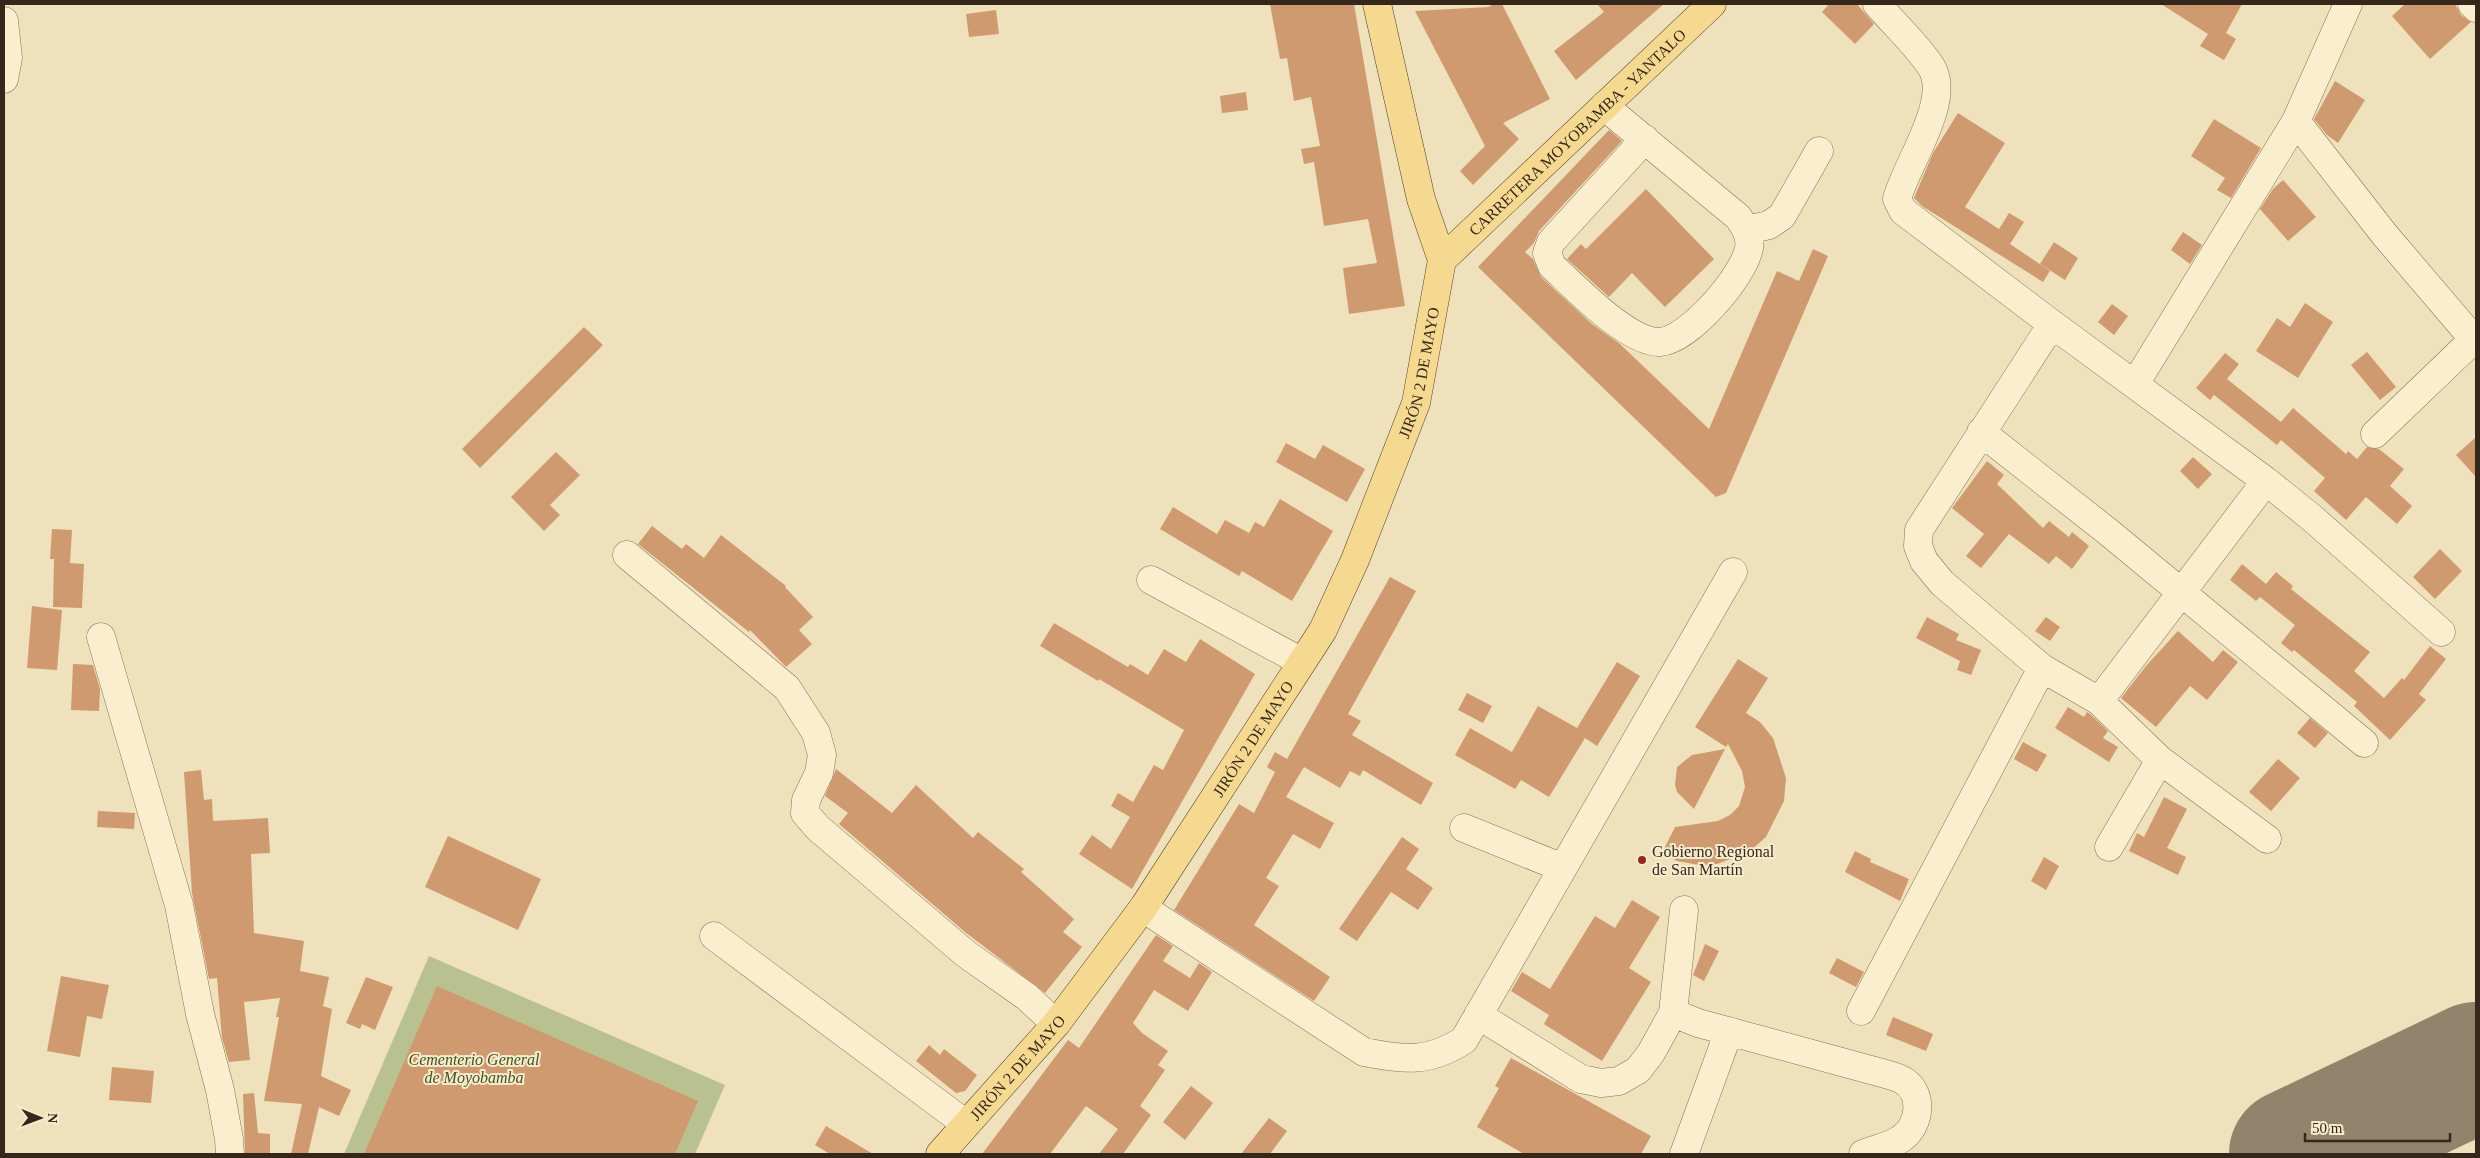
<svg xmlns="http://www.w3.org/2000/svg" width="2480" height="1158" font-family="'Times New Roman',serif">
<style>
.cemetery{fill:#bac190}
.lines{fill:none;stroke-linecap:round;stroke-linejoin:round}
.runway{stroke:#92846c;stroke-width:130}
.building{fill:#cf9a70}
.minor-casing{stroke:#877155;stroke-width:29}
.major-casing{stroke:#543f2a;stroke-width:29}
.minor{stroke:#faeecf;stroke-width:28}
.major{stroke:#f5d991;stroke-width:28}
.poi-dot{fill:#982623;stroke:#f6ebcc;stroke-width:2}
.labels{text-anchor:middle;dominant-baseline:central;stroke-width:4;stroke-linejoin:round;paint-order:stroke}
.street-label{font-size:16px;fill:#35281b;stroke:#f6ebcc}
.poi-label{font-size:16px;fill:#35281b;stroke:#f6ebcc;text-anchor:start}
.park-label{font-size:16px;font-style:italic;fill:#445320;stroke:#f6ebcc}
</style>
<rect width="100%" height="100%" fill="#efe1bc"/>
<path class="cemetery" d="M429 956 725 1085 695 1154H344Z"/>
<g class="lines">
<path class="runway" d="M2294 1154 2476 1067"/>
</g>
<path class="building" d="M1270 4H1354L1405 306 1349 314 1343 268 1377 263 1368 219 1324 226 1314 162 1304 164 1301 149 1320 146 1311 97 1294 101 1287 58 1280 59Z
M1494 4H1502L1550 99 1503 123 1519 139 1473 185 1460 171 1485 146 1415 11 1488 7Z
M1597 4H1664L1576 80 1554 51 1604 12Z
M1829 4H1857L1874 24 1855 44 1822 12Z
M2161 4H2242L2226 33 2236 39 2224 60 2200 46 2208 34Z
M2405 4H2455L2461 15 2471 22 2430 59 2392 16Z
M996 10 999 34 969 37 966 14Z
M2335 81 2365 100 2338 143 2327 135 2314 119Z
M1246 92 1248 110 1222 113 1220 96Z
M1958 113 2005 143 1965 207 1999 229 2009 213 2024 222 2010 244 2050 271 2043 282 1922 206 1914 198 1933 153Z
M2214 119 2261 148 2231 198 2217 190 2225 178 2191 156Z
M1609 130 1622 141 1539 231 1534 243 1525 252 1533 259 1541 277 1592 324 1620 344 1709 429 1777 271 1799 281 1813 249 1828 256 1726 493 1716 497 1478 267Z
M2283 180 2316 217 2288 241 2260 209 2273 189Z
M1646 189 1714 259 1665 307 1632 273 1609 297 1567 259 1581 244 1586 249Z
M2183 232 2202 245 2190 264 2171 250Z
M2054 242 2078 258 2065 280 2040 264Z
M2305 303 2333 322 2298 378 2256 351 2277 318 2290 327Z
M2112 304 2128 316 2114 335 2098 322Z
M584 327 603 345 480 468 462 449Z
M2367 352 2396 387 2380 400 2351 365Z
M2225 353 2239 364 2227 379 2281 422 2293 408 2346 454 2348 451 2357 459 2367 447 2379 449 2404 469 2390 486 2412 506 2397 524 2366 497 2346 520 2314 491 2325 478 2281 440 2277 445 2214 395 2210 400 2196 388Z
M2476 437V477L2456 455Z
M1286 443 1315 459 1323 445 1365 469 1347 502 1276 462Z
M556 452 580 475 550 505 560 515 544 531 511 497Z
M2193 457 2212 474 2198 489 2180 471Z
M1987 461 2004 475 1997 484 2043 528 2049 521 2069 537 2072 532 2089 546 2072 569 2056 556 2049 564 2009 534 1981 568 1966 556 1984 534 1952 508Z
M1280 499 1333 531 1292 601 1242 571 1239 576 1160 529 1173 507 1217 534 1225 520 1249 533 1255 522 1264 527Z
M652 526 682 549 686 544 704 558 721 535 786 586 785 587 813 617 799 630 812 644 786 667 750 630 749 632 638 544Z
M52 529 72 530 70 563 84 564 82 608 53 607 54 559H50Z
M2440 549 2462 571 2435 599 2413 577Z
M2242 564 2266 584 2276 572 2293 586 2291 589 2370 652 2354 671 2384 698 2402 678 2404 680 2430 646 2446 659 2419 694 2426 700 2390 740 2354 706 2357 702 2294 650 2292 652 2281 643 2295 625 2260 597 2256 601 2230 580Z
M1390 577 1416 591 1348 714 1361 721 1352 735 1433 783 1421 805 1363 770 1360 776 1350 771 1340 788 1304 767 1286 797 1334 823 1320 849 1293 834 1266 878 1279 886 1254 925 1330 977 1314 1001 1174 910 1239 804 1254 813 1275 772 1267 767 1275 752 1287 759Z
M32 606 62 610 57 670 27 668Z
M1927 617 1959 634 1956 640 1981 650 1971 675 1957 670 1960 661 1916 638Z
M2046 617 2060 627 2050 641 2035 631Z
M1054 623 1128 667 1130 664 1148 675 1164 649 1186 662 1200 639 1255 674 1132 889 1079 854 1092 835 1111 849 1130 817 1111 806 1118 793 1133 802 1154 765 1163 770 1184 730 1099 679 1098 681 1040 646Z
M2178 631 2213 662 2223 650 2238 662 2207 700 2190 686 2156 727 2121 698 2146 666Z
M1738 659 1768 678 1746 713 1760 722 1773 738 1786 778 1784 801 1766 837 1749 852 1717 864 1699 865 1677 861 1662 853 1675 827 1718 821 1730 815 1739 806 1745 787 1742 771 1728 744 1726 747 1695 727Z
M1617 662 1640 676 1597 746 1585 738 1549 797 1521 780 1515 789 1455 755 1470 728 1512 752 1538 706 1577 728Z
M73 664 93 665 100 689 99 711 71 710Z
M1467 693 1492 706 1483 723 1458 710Z
M2068 707 2084 717 2087 712 2090 714 2108 731 2103 738 2118 747 2109 762 2055 728Z
M2310 718 2328 733 2315 748 2297 733Z
M2023 742 2047 755 2037 772 2014 759Z
M1725 749 1694 809 1677 792 1675 785 1677 767 1692 755Z
M2278 759 2300 778 2271 811 2249 792Z
M836 769 892 813 916 785 973 838 978 832 1024 869 1021 872 1074 919 1063 932 1082 947 1045 993 965 932 839 824 848 813 825 796Z
M201 770 204 800 212 799 213 821 268 818 270 853 251 854 254 933 304 941 300 971 329 977 323 1006 332 1009 321 1076 351 1090 339 1116 319 1107 308 1154H291L302 1104 264 1101 279 1017H276L280 998 244 1002 250 1060 229 1062 222 1038 217 978 209 979 192 893 184 772Z
M2164 797 2187 809 2167 848 2186 857 2178 875 2129 851 2137 833 2144 837Z
M98 811 135 813 134 829 97 827Z
M448 836 541 879 518 930 425 887Z
M1402 837 1419 849 1406 869 1433 888 1418 910 1391 892 1357 941 1339 929Z
M1855 851 1871 859 1870 862 1909 879 1900 901 1845 872Z
M2044 857 2059 866 2046 890 2031 881Z
M1632 900 1660 917 1629 968 1651 982 1602 1061 1544 1024 1549 1015 1511 991 1522 972 1550 989 1595 916 1615 928Z
M1156 935 1173 946 1163 961 1190 978 1199 963 1212 972 1188 1011 1154 990 1133 1023 1142 1033 1168 1051 1158 1065 1165 1070 1140 1106 1151 1115 1123 1154H1099L1118 1129 1086 1106 1050 1154H982L1068 1040 1079 1048Z
M1705 944 1719 951 1704 981 1693 975Z
M1837 958 1864 972 1856 987 1829 973Z
M61 976 109 985 102 1019 87 1016 80 1057 47 1051Z
M366 977 393 987 375 1030 362 1024 360 1029 346 1023Z
M437 986 698 1101 675 1154H364Z
M1893 1017 1933 1034 1926 1051 1886 1035Z
M929 1045 940 1055 944 1049 977 1075 965 1091 956 1093 916 1061Z
M1511 1058 1651 1136 1641 1154H1524L1477 1127 1499 1088 1495 1086Z
M112 1067 154 1071 151 1103 109 1100Z
M1191 1086 1213 1103 1185 1140 1163 1122Z
M254 1093 258 1133 270 1134V1154H245L243 1094Z
M1269 1118 1287 1131 1270 1154H1241Z
M826 1126 873 1154H830L815 1145Z"/>
<g class="lines">
<g class="minor-casing">
<path id="minor" d="M1877 4C1894 24 1915 43 1930 65 1954 98 1906 164 1897 199L1903 211 2052 324 2266 481 2312 518 2441 632
M2348 4 2296 121 2384 234 2476 342
M2472 4 2476 8
M4 21 8 58 4 79
M1604 106 1738 217C1745 227 1751 236 1749 248 1744 276 1689 340 1660 342 1628 343 1575 287 1552 266L1547 253 1551 242 1645 139
M1747 230 1769 225 1782 216 1819 151
M2052 324 1919 530 1918 546 1924 561 1942 583 2042 668 2099 701 2160 760 2267 839
M2135 384 2296 121
M1981 432 2107 531 2364 743
M2375 434 2474 339
M627 555 787 688 816 733 822 755 819 773 806 800 805 813 818 828 966 954 1027 997 1056 1024
M1151 580 1302 662
M101 637 179 905 200 1014 220 1090 229 1139 230 1154
M2099 701 2266 481
M1464 828 1563 868
M2109 847 2160 760
M1143 908 1364 1052C1404 1060 1429 1063 1464 1040L1733 572
M714 936 966 1124
M1861 1011 2042 668
M1673 1013 1698 1023 1882 1073C1889 1075 1898 1077 1904 1081 1924 1094 1920 1125 1902 1138 1892 1146 1875 1149 1863 1154
M1478 1015 1581 1079 1601 1083 1619 1081 1638 1070 1651 1053 1673 1013 1684 910
M1684 1154 1729 1031"/>
</g>
<g class="major-casing">
<g id="major">
<path id="s1" d="M1442 260 1712 4"/>
<path id="s2" d="M940 1154 1056 1024 1143 908 1323 630 1355 560 1416 403 1442 260 1421 199 1377 4"/>
</g>
</g>
<use href="#minor" class="minor"/>
<use href="#major" class="major"/>
</g>
<circle class="poi-dot" cx="1642" cy="860" r="5"/>
<g class="labels">
<g class="street-label">
<text stroke="none"><textPath href="#s1" startOffset="186">CARRETERA MOYOBAMBA - YANTALO</textPath></text>
<text stroke="none"><textPath href="#s2" startOffset="926">JIRÓN 2 DE MAYO</textPath></text>
<text stroke="none"><textPath href="#s2" startOffset="521">JIRÓN 2 DE MAYO</textPath></text>
<text stroke="none"><textPath href="#s2" startOffset="116">JIRÓN 2 DE MAYO</textPath></text>
</g>
<g class="poi-label">
<text x="1652" y="851">Gobierno Regional<tspan x="1652" dy="18">de San Martín</tspan></text>
</g>
<g class="park-label">
<text x="474" y="1059">Cementerio General<tspan x="474" dy="18">de Moyobamba</tspan></text>
</g>
</g>
<rect width="2480" height="1158" fill="none" stroke="#35281b" stroke-width="10"/>
<g transform="translate(40 1118) rotate(91)" stroke="#f6ebcc" stroke-width="4" paint-order="stroke">
<path d="M0-4L9 19L0 12L-9 19Z" fill="#35281b"/>
<text y="-8" font-size="14" font-weight="bold" text-anchor="middle" fill="#35281b">N</text>
</g>
<path d="M2305 1133v8h145v-8" fill="none" stroke="#35281b" stroke-width="2.5"/>
<text x="2312" y="1133" font-size="15" fill="#35281b" stroke="#f6ebcc" stroke-width="4" paint-order="stroke">50 m</text>
</svg>
